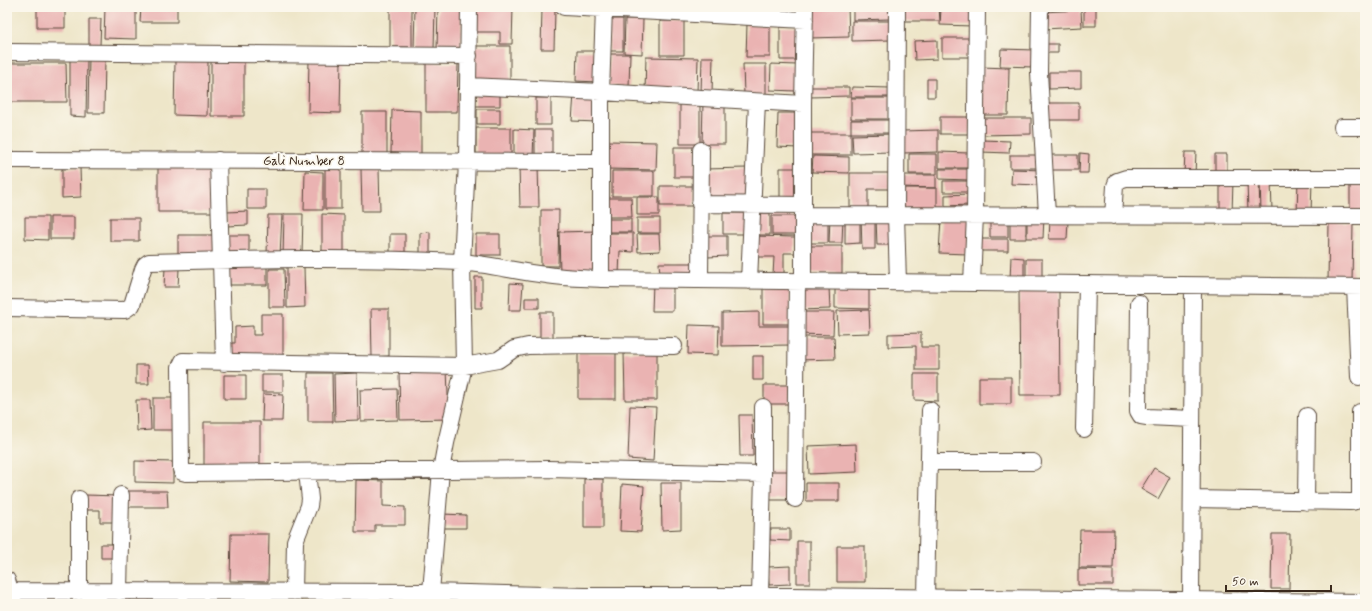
<svg xmlns="http://www.w3.org/2000/svg" width="1372" height="611" font-family="Mynerve,sans-serif">
<style>
.building{fill:#eab3b2}
.lines{fill:none;stroke-linecap:round;stroke-linejoin:round}
.minor-casing{stroke:#564638;stroke-width:18}
.minor{stroke:#fff;stroke-width:16}
.labels{text-anchor:middle;dominant-baseline:central;stroke-width:3.5;stroke-linejoin:round;paint-order:stroke}
.street-label{font-size:13px;fill:#3b2a1e;stroke:#fbf7ec}
</style>
<rect width="100%" height="100%" fill="#fbf7ec"/>
<filter id="ink" filterUnits="userSpaceOnUse"><feTurbulence type="fractalNoise" baseFrequency=".025" numOctaves="2"/><feDisplacementMap in="SourceGraphic" scale="8" xChannelSelector="R" yChannelSelector="G"/><feConvolveMatrix kernelMatrix="1 2 1 2 8 2 1 2 1" color-interpolation-filters="sRGB"/></filter>
<filter id="wash" filterUnits="userSpaceOnUse"><feTurbulence type="fractalNoise" baseFrequency=".012" numOctaves="4" result="noise"/><feDisplacementMap in="SourceGraphic" scale="16" xChannelSelector="R" yChannelSelector="G"/><feGaussianBlur stdDeviation="0.9" result="paint"/><feColorMatrix in="noise" values="0 0 0 0 0 0 0 0 0 0 0 0 0 0 0 0 0 1.4 0 .05"/><feComposite in="paint" operator="in"/></filter>
<g filter="url(#wash)">
<rect width="100%" height="100%" fill="#eee6c9"/>
<g id="blocks">
<path class="building" d="M37 7H65V28H37Z
M105 7H136V39L104 38Z
M141 7H177V22H140Z
M390 7H412V47H390Z
M415 7H435L434 50 414 49Z
M438 7H462L461 50 437 49Z
M472 7H513L512 44H500V32H472Z
M809 7H848L849 37 809 38Z
M853 7H890V19L853 20Z
M902 7H939L940 21H902Z
M1084 7H1096V26H1084Z
M542 9 555 10 554 49H541Z
M941 9H973V26L940 25Z
M1081 10 1082 27 1044 29 1043 12Z
M89 19H101L100 45H89Z
M609 19H623V51H609Z
M625 19H643L642 54 624 53Z
M660 21H684V55H660Z
M852 21H890V40L852 41Z
M747 24 770 25V57H746Z
M780 27H801V60H780Z
M942 38H975V57H942Z
M937 40V59L915 60 914 41Z
M1045 44H1058V53H1045Z
M471 46H510V82H471Z
M1001 49 1034 50V67L1000 66Z
M577 51H599L598 82 576 81Z
M609 54H630L629 87 609 86Z
M646 57 698 58 697 93 645 91Z
M702 57H713L712 93H701Z
M89 58H105L104 113H88Z
M70 59H87L86 117 70 116Z
M211 59H244V116H211Z
M309 59 341 60 340 113 308 112Z
M175 61H208L207 116 174 115Z
M7 63H66L67 102H7Z
M426 63H458L457 112H426Z
M743 64H766V95H744Z
M771 64 797 65 796 91 770 90Z
M981 67 1009 68 1008 115H980Z
M1049 72H1081V88L1049 89Z
M927 79H935V97H927Z
M810 87H849V96L810 97Z
M852 87 890 88V97H851Z
M475 89H500V106H475Z
M574 94 598 95 597 122 572 121Z
M536 98H551V125H536Z
M851 98H891L890 119H851Z
M703 102 725 103V144H702Z
M680 103H700V144H680Z
M1044 103H1079V120H1044Z
M477 109H500V124H477Z
M392 110 421 111V154L391 153Z
M362 112H387V156H362Z
M778 113H799L798 148 777 147Z
M940 117H971L970 134H940Z
M981 118H1031V134L981 135Z
M851 120H889V133H851Z
M476 128H511V156L476 155Z
M514 129 534 130 533 156 514 155Z
M535 130H552V156L535 155Z
M938 130V152L903 153 902 131Z
M808 133H851V155H808Z
M892 134V152L853 153 852 135Z
M982 140 1010 141 1009 153 981 152Z
M608 141 657 142 656 170 607 169Z
M674 147H696V177H674Z
M939 152 969 153V168H939Z
M1185 152H1196L1195 174H1184Z
M1080 153 1089 154 1088 173H1079Z
M909 154H937V174H909Z
M1215 154H1227V174H1215Z
M1010 155H1042V168H1010Z
M1049 155H1078V170H1049Z
M813 156 849 157V173L812 172Z
M158 164H216L215 212H158Z
M519 165H538L539 207H520Z
M7 166H9L8 193H7Z
M80 168 81 197 62 198V169Z
M747 168 748 199 706 200 705 169Z
M780 168H799V204H780Z
M325 169H341V209H325Z
M361 169H379L380 211H362Z
M939 169H969V180L939 179Z
M1012 169 1042 170 1041 185 1011 184Z
M305 171 323 172V210H304Z
M612 171H654V196H612Z
M850 173H889V189H868V209H850Z
M900 175H936V188L900 187Z
M1298 179 1312 180 1311 214H1297Z
M1350 179H1364L1363 212H1350Z
M943 181H968V192H943Z
M1220 181H1233L1232 213H1220Z
M1247 181H1259L1260 211 1248 212Z
M1260 181H1271L1272 210H1261Z
M660 186H694V206H660Z
M897 188H937V209H897Z
M247 189H266V209H247Z
M969 194V205L945 206V195Z
M637 197H659V215H637Z
M604 198H631L632 217H605Z
M541 210H559L558 266H541Z
M248 211V225L227 226V212Z
M723 213H748V234H723Z
M754 213H770V235H753Z
M284 214H303L302 256H283Z
M322 214 344 215V251H322Z
M268 215H282L280 256 267 255Z
M772 216H799V235H772Z
M811 216H828V243H811Z
M875 216V249H862L861 217Z
M25 217H48V240L25 239Z
M50 217H74V239H50Z
M830 217H843L842 243H829Z
M860 217V243L845 244V218Z
M1027 217H1044L1043 238H1027Z
M110 218H139V241H110Z
M637 218H660V233H637Z
M876 218H894V245H877Z
M941 218 970 219 968 254 939 253Z
M990 218H1008V237H990Z
M1010 218H1026V239H1010Z
M605 219H631V232H605Z
M1050 220 1068 221 1067 239H1049Z
M1329 223H1353L1352 283 1328 282Z
M597 231V274H560L559 232Z
M430 232V259H420V233Z
M605 233H633V252L620 251 619 274 604 273Z
M390 234H405V255L390 256Z
M476 234H500V255H476Z
M637 234H659L660 251 638 252Z
M178 235H214L215 257 178 258Z
M228 235H249V255H228Z
M707 236H727V256L708 257Z
M754 236 795 237V253H784V275H773L774 257H754Z
M976 239H1008V251H976Z
M808 246H842V273H808Z
M1011 257 1024 258V280H1010Z
M1026 259H1042V281H1026Z
M659 263H695V274H660Z
M267 265V285H230L229 266Z
M287 267H304L305 307 287 308Z
M165 268 179 269 178 287H164Z
M269 269H284L285 307H269Z
M475 277H482V308H475Z
M510 283 523 284 521 310H509Z
M653 283 673 284V311H652Z
M763 284H790V324H763Z
M835 285 869 286V309L835 308Z
M829 287 830 309 799 310V288Z
M1019 290H1059L1060 395H1020Z
M525 298H539V308H525Z
M371 309H389V356L372 357Z
M869 310 870 333 838 334 837 311Z
M540 312H553V338H540Z
M759 312V326H792V345L722 346V313Z
M798 312H834L833 335 798 334Z
M261 314H283V355H230L229 343H235V327L253 326V335H261Z
M689 325 719 326 718 355 688 354Z
M921 333V347H939V370H916V346L888 347V334Z
M799 337H834L835 359 799 360Z
M624 352H657V400H625Z
M578 353H616V399H578Z
M753 356H763V380H753Z
M136 365H148L149 384H136Z
M447 369 449 419 400 420 399 371Z
M308 373H332L333 422H308Z
M357 373 358 420 335 421 334 374Z
M914 374H938V401L914 400Z
M224 375H246V399H224Z
M262 375H283V392H262Z
M979 377H1011V404H979Z
M764 385H790V404H764Z
M397 389 398 420 361 421 360 390Z
M263 394 283 395 282 421H262Z
M153 398H174V430H153Z
M136 400H150L151 430 137 431Z
M630 406 656 407 653 461 628 459Z
M739 415H752L753 456H740Z
M204 422H260V469H204Z
M856 444 857 472 809 474 808 446Z
M135 461 173 462V483L135 482Z
M1154 468 1170 477 1158 499 1141 489Z
M768 471H791V500H767Z
M584 479H603V528H584Z
M356 480 383 481V506L405 507V525H375V532H355Z
M661 483H681V529L662 530Z
M806 483H839V501H806Z
M622 484 644 486 641 532 620 531Z
M124 491H167L168 507H125Z
M85 495 118 496 117 522H100V510H85Z
M442 514 466 515V528H441Z
M770 529H790V541L770 540Z
M1080 530H1114L1113 568H1079Z
M231 534H269L268 582 230 581Z
M1272 534H1290L1289 589H1271Z
M797 541H810V583H797Z
M101 544H118V558H101Z
M837 546H865V582H837Z
M790 566V584L769 585 768 567Z
M1078 569 1113 570V585H1078Z
M140 594 149 595 148 604H140Z
M151 594H162V604H151Z
M116 595 130 596 129 604H116Z"/>
</g>
</g>
<g filter="url(#ink)">
<use href="#blocks" fill-opacity="0" stroke="#564638" stroke-width="1"/>
<g class="lines">
<g class="minor-casing">
<path id="minor" d="M564 7 805 20
M897 7 896 215 898 282
M1040 7 1039 72 1047 215
M7 52 469 56
M468 86 601 92 803 104
M1342 127H1365
M7 160 601 162
M218 160 224 363
M700 204 803 205
M803 215 1365 216
M1113 216 1115 186 1117 181 1126 178H1365
M601 279V92L604 9
M700 280 701 150
M749 281 757 102
M803 281V104L805 7
M972 283 975 215 977 7
M1355 287 1359 377
M1139 303 1138 411 1141 416 1147 417 1192 419
M7 308 125 310 132 305 143 269 145 265 149 262C253 259 357 257 460 262 489 264 518 272 547 275 565 278 583 278 601 279L1365 287
M674 346 589 345 528 346 514 349 498 360 464 366 183 361 180 367 181 469 182 472 186 473 548 469 763 474
M1084 429 1087 285
M929 462H1033
M79 499V592
M795 499 797 281
M1192 499 1350 502C1356 502 1359 501 1360 494V412
M1306 502 1307 416
M7 580 14 604
M10 591 430 592 585 596H791L1365 602
M119 592 121 495
M294 592 295 541 309 506 310 499 307 472
M760 596 763 474V407
M926 597 930 410
M1191 600 1193 286
M430 604 441 470 446 443 464 366 462 262 467 162 469 7"/>
</g>
<use href="#minor" class="minor"/>
</g>
</g>
<g class="labels">
<g class="street-label">
<text x="304" y="161">Gali Number 8</text>
</g>
</g>
<rect width="1372" height="611" fill="none" stroke="#fbf7ec" stroke-width="24"/>
<path d="M1226 585v6h105v-6" fill="none" stroke="#3b2a1e" stroke-width="2"/>
<text x="1232" y="585" font-size="12" fill="#3b2a1e" stroke="#fbf7ec" stroke-width="3" paint-order="stroke">50 m</text>
</svg>
